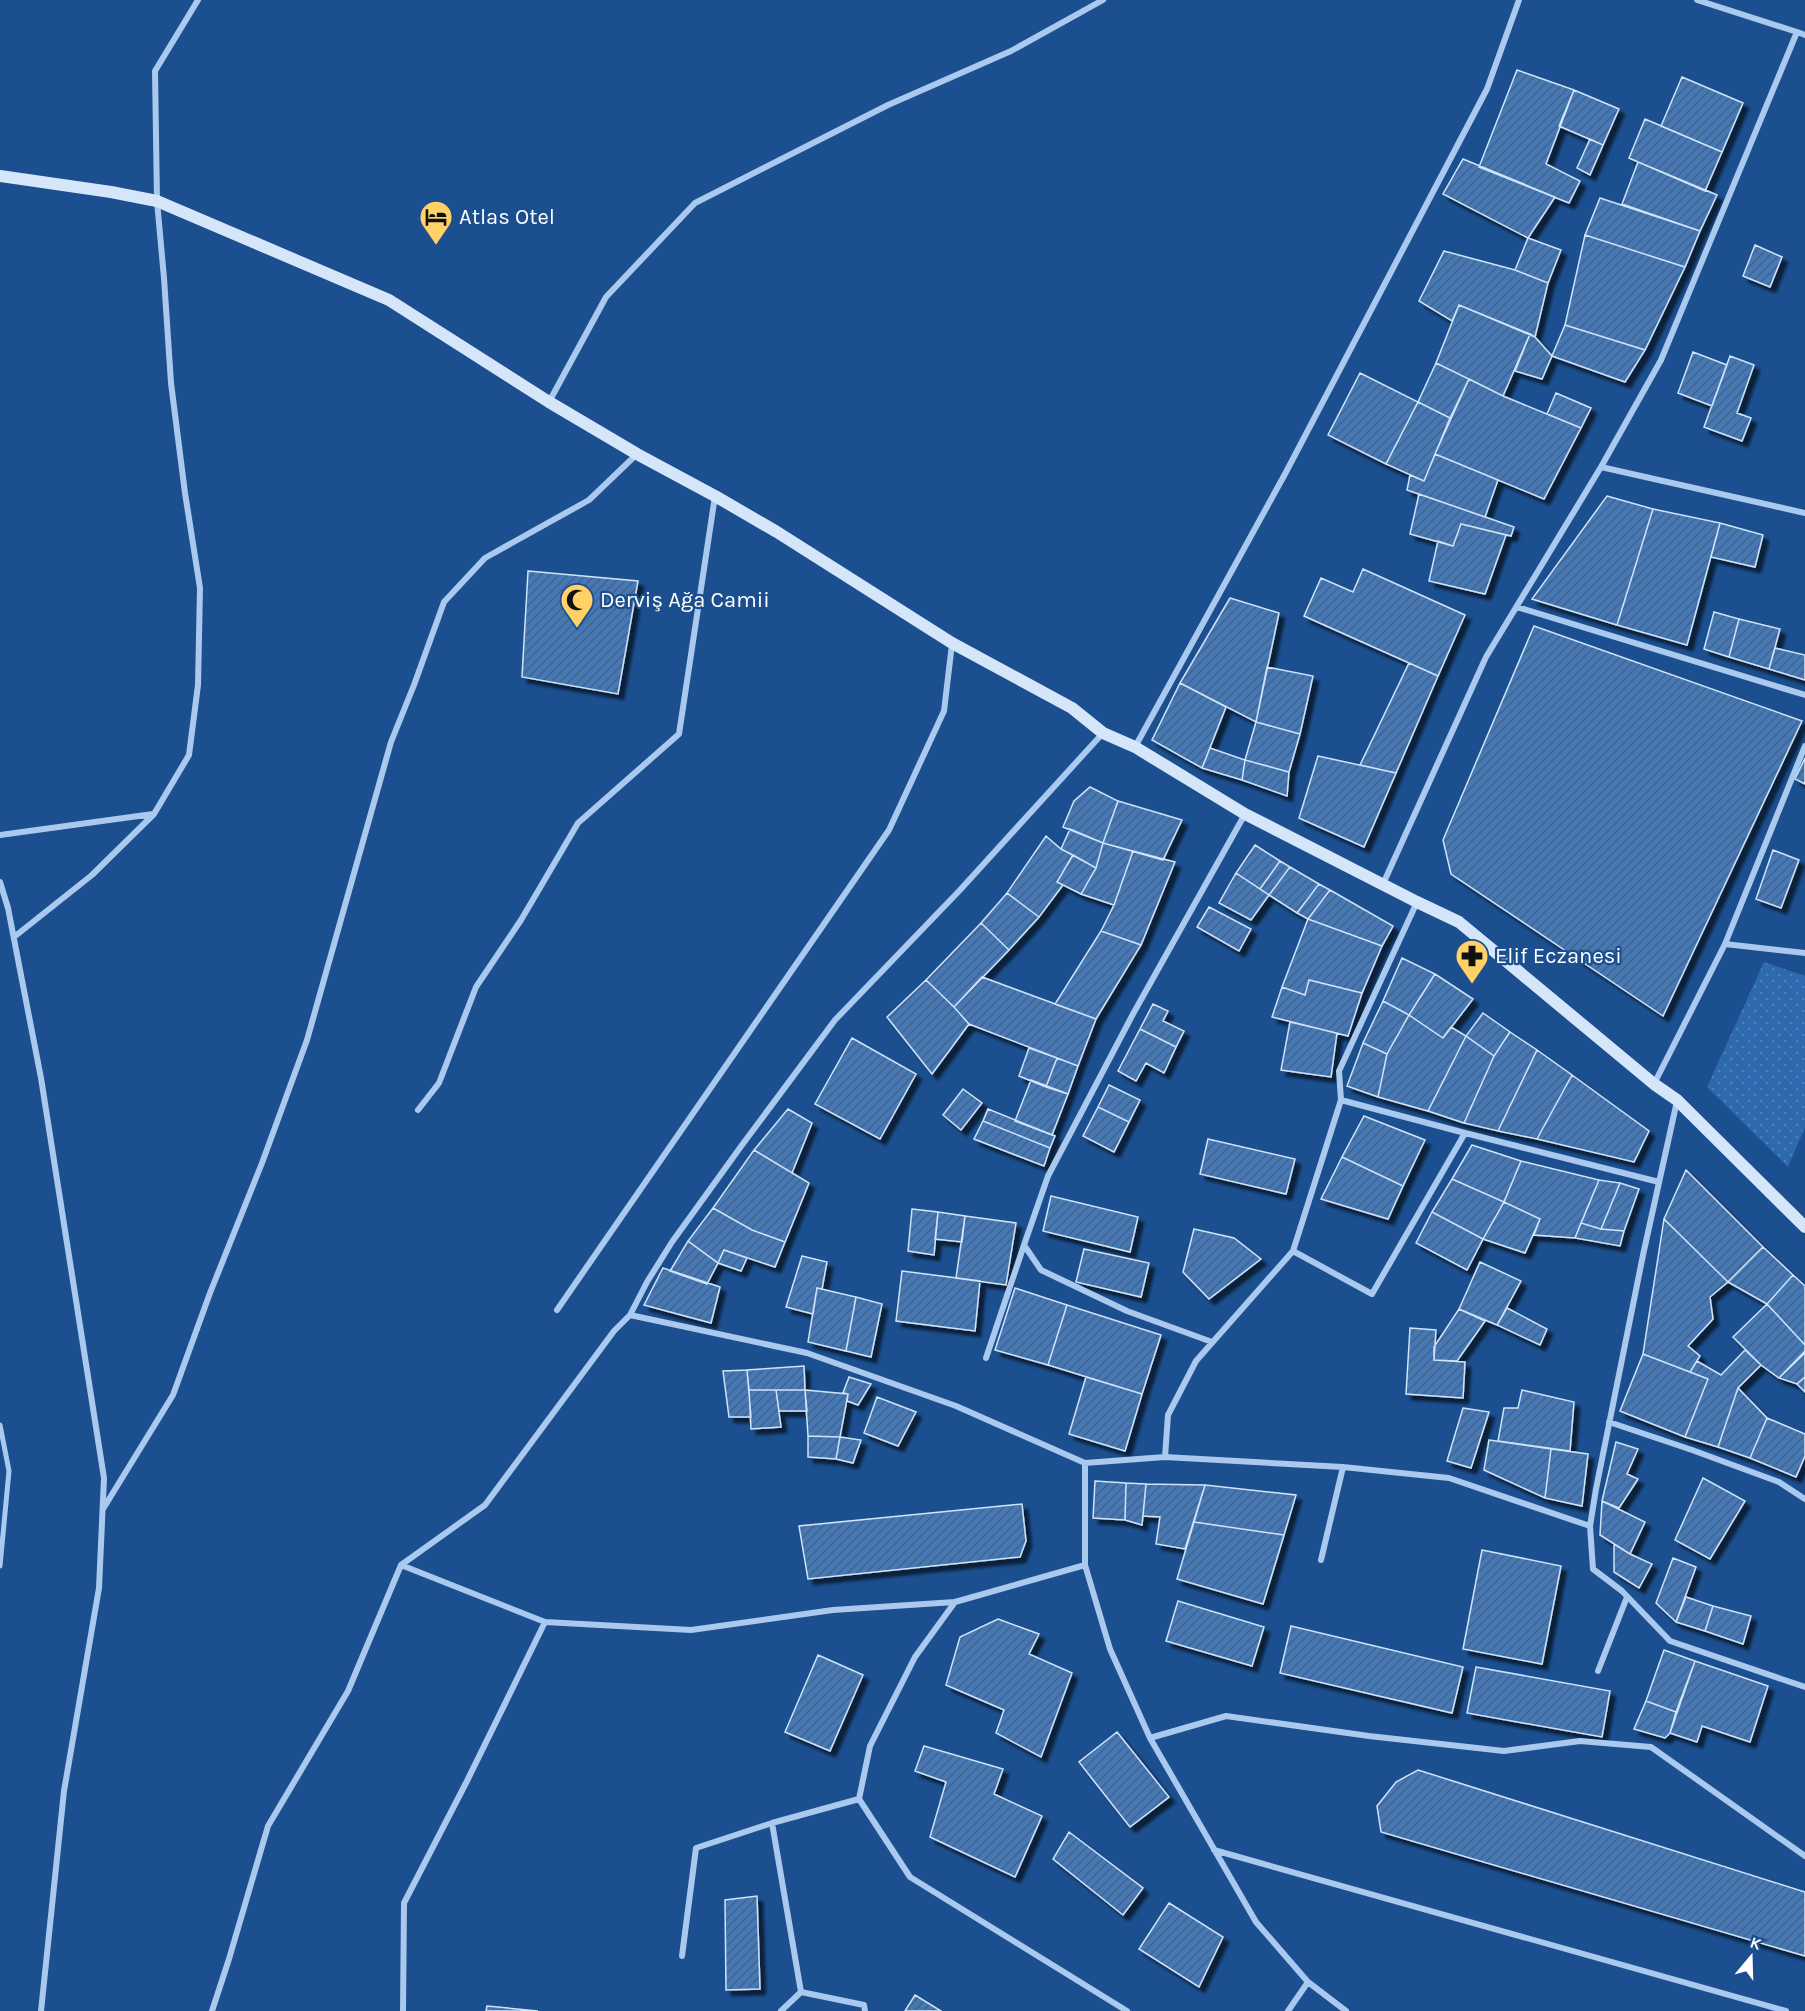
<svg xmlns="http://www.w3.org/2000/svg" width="1805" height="2011" font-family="Karla,sans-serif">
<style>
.green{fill:url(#green-dots)}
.building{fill:url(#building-hatch);stroke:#cfe3fa;stroke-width:1.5;filter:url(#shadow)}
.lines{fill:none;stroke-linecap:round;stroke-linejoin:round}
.pedestrian{stroke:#a9c9ee;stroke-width:5}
.minor{stroke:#a9c9ee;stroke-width:6}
.secondary{stroke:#d6e6fa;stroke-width:12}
.labels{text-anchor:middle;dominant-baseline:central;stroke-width:4.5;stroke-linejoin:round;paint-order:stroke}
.poi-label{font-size:22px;fill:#fff;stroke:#1b4f8f;text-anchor:start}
</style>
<defs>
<pattern id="green-dots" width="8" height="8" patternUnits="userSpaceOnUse" patternTransform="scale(1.5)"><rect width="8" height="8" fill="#2e69ad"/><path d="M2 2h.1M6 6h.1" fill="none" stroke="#4d80b9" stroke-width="1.8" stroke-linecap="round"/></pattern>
<pattern id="building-hatch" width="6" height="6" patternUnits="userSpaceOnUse" patternTransform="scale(1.5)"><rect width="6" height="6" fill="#4478b7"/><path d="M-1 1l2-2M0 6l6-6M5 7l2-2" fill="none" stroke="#486282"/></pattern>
<filter id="shadow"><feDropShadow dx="5.5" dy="5.5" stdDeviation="1.5" flood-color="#0009"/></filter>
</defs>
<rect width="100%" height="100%" fill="#1b4f8f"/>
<path class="green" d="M1764 962 1805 976V1127L1788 1167 1707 1087Z"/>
<path class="building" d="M1517 70 1574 90 1546 164 1580 181 1569 203 1479 167Z
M1682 77 1743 103 1722 152 1661 126Z
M1574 90 1619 109 1603 145 1559 126Z
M1645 119 1722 152 1705 191 1629 158Z
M1590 139 1603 145 1590 175 1577 168Z
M1463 159 1555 197 1528 238 1443 194Z
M1638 162 1717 195 1700 231 1622 204Z
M1600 198 1700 231 1685 267 1585 235Z
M1585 235 1685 267 1645 350 1565 325Z
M1528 238 1561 250 1548 283 1515 270Z
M1755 245 1782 257 1770 287 1743 276Z
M1444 251 1515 270 1548 283 1535 337 1459 305 1452 321 1419 301Z
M1459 305 1530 334 1503 396 1436 363Z
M1565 325 1645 350 1625 382 1552 356Z
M1530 334 1535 337 1552 356 1542 379 1515 371Z
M1693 352 1727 365 1712 406 1678 393Z
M1730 356 1754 365 1737 413 1751 418 1742 441 1704 427Z
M1436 363 1469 379 1450 418 1418 402Z
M1360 373 1418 402 1386 464 1328 435Z
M1469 379 1503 396 1581 428 1544 499 1435 454Z
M1556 393 1591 408 1581 428 1547 414Z
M1418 402 1450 418 1424 481 1386 464Z
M1435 454 1498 480 1485 517 1407 490 1410 475 1424 481Z
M1419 494 1514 527 1511 536 1461 524 1453 546 1410 534Z
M1607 496 1653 509 1617 625 1532 599Z
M1653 509 1720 523 1687 645 1617 625Z
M1720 523 1763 535 1755 567 1711 557Z
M1461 524 1506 535 1485 594 1429 581 1438 541 1453 546Z
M1363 569 1465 615 1438 676 1304 616 1321 578 1353 592Z
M528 571 638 581 618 694 522 677Z
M1230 598 1279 613 1256 722 1180 683Z
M1714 612 1739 619 1729 657 1704 649Z
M1739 619 1780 629 1769 669 1729 657Z
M1534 626 1802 721 1663 1016 1451 874 1443 840Z
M1775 648 1805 655V680L1769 669Z
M1409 663 1438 676 1396 773 1360 765Z
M1267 667 1313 676 1300 734 1256 722Z
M1180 683 1226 707 1202 768 1152 740Z
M1256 722 1300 734 1289 772 1245 760Z
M1210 748 1245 760 1242 780 1202 768Z
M1318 756 1396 773 1364 847 1299 818Z
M1805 758V784L1795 779Z
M1245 760 1289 772 1287 796 1242 780Z
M1090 787 1118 801 1103 843 1063 827 1074 801Z
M1118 801 1182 820 1163 860 1103 843Z
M1070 829 1103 843 1096 868 1061 849Z
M1046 836 1061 849 1073 855 1057 882 1063 885 1039 917 1007 893Z
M1103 843 1133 851 1114 905 1081 894 1096 868Z
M1255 845 1280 861 1260 889 1236 873Z
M1773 850 1799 860 1781 908 1756 899Z
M1133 851 1175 862 1141 945 1101 931 1114 905Z
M1073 855 1096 868 1081 894 1057 882Z
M1280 861 1290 867 1269 895 1260 889Z
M1290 867 1319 884 1297 913 1269 895Z
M1236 873 1269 895 1251 920 1219 903Z
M1319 884 1330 890 1308 919 1297 913Z
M1330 890 1393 926 1382 946 1308 919Z
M1007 893 1039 917 1009 950 981 923Z
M1209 907 1251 929 1239 951 1197 927Z
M1308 919 1382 946 1362 993 1309 980 1305 995 1282 987Z
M981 923 1009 950 954 1007 926 980Z
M1101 931 1141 945 1096 1019 1055 1004Z
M1402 958 1435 974 1409 1015 1383 1001Z
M1435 974 1473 999 1443 1038 1409 1015Z
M982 977 1096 1019 1078 1066 969 1024 954 1007Z
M926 980 954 1007 969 1024 932 1074 887 1017Z
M1309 980 1362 993 1348 1036 1272 1017 1282 987 1305 995Z
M1383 1001 1409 1015 1387 1054 1363 1043Z
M1153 1004 1168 1011 1163 1021 1184 1031 1176 1047 1140 1029Z
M1483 1013 1510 1032 1494 1056 1466 1036Z
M1409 1015 1443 1038 1451 1027 1466 1036 1428 1111 1378 1097 1387 1054Z
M1290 1022 1337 1033 1331 1077 1281 1070Z
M1140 1029 1176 1047 1164 1073 1146 1063 1136 1081 1118 1071Z
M1510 1032 1537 1050 1498 1131 1464 1123 1494 1056Z
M1466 1036 1494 1056 1464 1123 1428 1111Z
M852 1038 916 1074 880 1139 815 1104Z
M1363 1043 1387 1054 1378 1097 1347 1086Z
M1029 1048 1057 1058 1046 1087 1019 1076Z
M1537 1050 1572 1075 1537 1139 1498 1131Z
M1057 1058 1078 1066 1068 1094 1046 1087Z
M1572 1075 1649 1131 1634 1162 1537 1139Z
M1031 1080 1068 1094 1052 1135 1015 1121Z
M1109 1085 1140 1100 1129 1122 1098 1107Z
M963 1089 982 1103 961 1130 943 1115Z
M1098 1107 1129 1122 1114 1152 1083 1136Z
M788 1109 812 1123 792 1173 754 1150Z
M988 1109 1055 1136 1050 1148 983 1121Z
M1364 1116 1425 1140 1403 1186 1342 1157Z
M983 1121 1050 1148 1044 1166 974 1139Z
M1208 1139 1295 1159 1286 1194 1200 1174Z
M1472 1145 1521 1161 1504 1202 1452 1179Z
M754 1150 809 1183 785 1242 752 1230 713 1208Z
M1342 1157 1403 1186 1388 1219 1321 1199Z
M1521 1161 1599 1180 1575 1238 1534 1235 1540 1219 1504 1202Z
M1686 1170 1763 1247 1728 1282 1664 1219Z
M1452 1179 1504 1202 1483 1239 1432 1212Z
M1599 1180 1620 1183 1601 1229 1581 1223Z
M1620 1183 1639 1189 1624 1231 1601 1229Z
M1051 1196 1138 1217 1130 1252 1043 1231Z
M1504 1202 1540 1219 1525 1253 1483 1239Z
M713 1208 752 1230 785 1242 775 1267 724 1250 718 1263 688 1241Z
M912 1209 938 1212 934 1255 908 1251Z
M938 1212 965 1216 962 1242 935 1239Z
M1432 1212 1483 1239 1467 1270 1416 1243Z
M965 1216 1016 1223 1006 1285 956 1278Z
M1664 1219 1728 1282 1710 1297 1713 1319 1688 1346 1700 1356 1690 1372 1643 1354Z
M1581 1223 1601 1229 1624 1231 1620 1246 1575 1238Z
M1194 1229 1234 1238 1261 1259 1209 1299 1183 1272Z
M688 1241 718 1263 707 1284 670 1271Z
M1763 1247 1793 1275 1767 1304 1728 1282Z
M1084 1249 1149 1263 1141 1297 1076 1282Z
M724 1250 747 1258 741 1271 718 1263Z
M802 1256 827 1262 822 1289 817 1288 813 1314 786 1307Z
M1480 1262 1521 1281 1497 1325 1459 1309Z
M663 1268 720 1287 711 1323 644 1305Z
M902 1271 980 1281 975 1331 896 1321Z
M1793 1275 1805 1286V1345L1767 1304Z
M817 1288 856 1297 846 1351 808 1342Z
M1015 1288 1067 1305 1048 1365 995 1350Z
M856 1297 882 1304 871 1357 846 1351Z
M1767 1304 1805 1345V1351L1779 1378 1761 1365 1733 1337Z
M1067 1305 1161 1335 1142 1394 1048 1365Z
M1507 1308 1547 1329 1540 1345 1497 1325Z
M1459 1309 1485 1321 1457 1361 1434 1360V1347Z
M1410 1328 1436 1330 1434 1360 1465 1362 1463 1398 1406 1394Z
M1745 1350 1761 1365 1738 1388 1718 1447 1685 1437 1708 1379 1690 1372 1697 1361 1721 1375Z
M1805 1353V1377L1797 1384 1779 1378Z
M1643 1354 1708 1379 1685 1437 1620 1411Z
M804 1366 805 1390H749L747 1370Z
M747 1370 751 1417H729L723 1371Z
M849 1377 871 1384 858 1405 847 1401 848 1394 843 1393Z
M1086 1377 1142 1394 1125 1451 1069 1434Z
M1805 1377V1392L1797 1384Z
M1738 1388 1767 1418 1750 1458 1718 1447Z
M749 1390H776L781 1427 751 1429Z
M776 1390H805L807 1411H779Z
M805 1390 848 1394 840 1437 808 1436Z
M1522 1390 1574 1402 1570 1451 1498 1441 1504 1408H1518Z
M877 1397 916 1412 898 1446 864 1433Z
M1463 1408 1489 1412 1471 1468 1447 1461Z
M1767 1418 1805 1434V1456L1796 1477 1750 1458Z
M808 1436 840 1437 836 1459 808 1457Z
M840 1437 861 1440 853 1463 836 1459Z
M1489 1440 1551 1449 1545 1498 1484 1470Z
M1616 1442 1638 1449 1627 1474 1638 1479 1619 1508 1602 1501Z
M1551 1449 1588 1454 1582 1506 1545 1498Z
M1703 1478 1745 1501 1710 1559 1675 1540Z
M1095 1481 1126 1483 1125 1520 1093 1518Z
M1126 1483 1146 1484 1142 1525 1125 1520Z
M1146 1484 1205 1485 1185 1549 1156 1544 1160 1517 1143 1516Z
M1205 1485 1296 1495 1284 1535 1194 1522Z
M1602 1501 1645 1522 1630 1554 1600 1535Z
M1022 1504 1026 1541 1020 1557 808 1579 799 1526Z
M1194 1522 1284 1535 1263 1604 1177 1579Z
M1614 1544 1630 1554 1652 1564 1639 1588 1614 1572Z
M1482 1550 1561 1566 1542 1664 1463 1649Z
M1673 1558 1696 1567 1676 1622 1656 1603Z
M1686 1597 1713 1606 1705 1631 1676 1622Z
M1178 1601 1264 1627 1252 1666 1166 1641Z
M1713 1606 1751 1616 1743 1644 1705 1631Z
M998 1619 1039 1634 1029 1654 1072 1673 1041 1757 996 1733 1004 1710 946 1685 960 1637Z
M1291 1626 1463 1667 1452 1713 1280 1673Z
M1664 1650 1695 1661 1676 1712 1646 1701Z
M818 1655 863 1675 830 1751 785 1732Z
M1695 1661 1768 1686 1750 1742 1702 1726 1697 1742 1670 1733Z
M1476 1667 1610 1691 1602 1737 1467 1713Z
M1646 1701 1676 1712 1670 1733 1665 1738 1634 1729Z
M1117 1732 1169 1797 1130 1827 1079 1762Z
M924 1746 1003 1769 994 1794 1042 1816 1015 1877 930 1837 946 1782 915 1771Z
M1418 1770 1805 1892V1956L1381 1832 1377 1806 1396 1782Z
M1069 1832 1143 1888 1123 1915 1053 1859Z
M757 1896 760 1989 726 1990 725 1900Z
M1169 1903 1223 1937 1199 1987 1139 1949Z
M915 1995 941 2011H905Z
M487 2006 538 2011H486Z"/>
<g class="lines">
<path class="pedestrian" d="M0 1425 9 1471 0 1566"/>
<path class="minor" d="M1697 0 1797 32
M549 402 606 297 695 203 888 105 1011 51 1103 0
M1601 467 1805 513
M1517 607 1805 695
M1135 747 1285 474 1487 89 1519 0
M0 835 153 814
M0 882 8 908 41 1078 104 1478 99 1588 64 1791 41 2011
M1383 884 1486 657 1601 467 1661 360 1797 32 1805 35
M14 937 92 875 154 814 189 755 198 685 200 588 185 493 171 383 164 278 157 201 155 71 198 0
M1725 944 1805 746
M1654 1084 1725 944 1805 953
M1677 1101 1643 1255 1596 1489 1590 1526 1593 1569 1622 1591 1670 1641 1805 1687
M418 1110 439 1083 476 987 521 920 578 823 679 734 715 496
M1465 1133 1659 1182
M1293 1251 1372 1294 1465 1133 1341 1100
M557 1310 889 830 944 711 952 644
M630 1315 807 1353 956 1406 1085 1463
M1212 1342 1127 1311 1041 1270 1024 1245 1048 1176 1133 1014 1245 814
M986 1358 1024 1245
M1609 1422 1692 1450 1779 1482 1805 1499
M1165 1457 1168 1415 1196 1361 1293 1251 1341 1100 1339 1071 1417 902
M103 1509 173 1395 210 1293 262 1163 307 1040 391 742 414 685 444 602 485 558 589 500 637 454
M1321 1560 1343 1467
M401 1565 545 1622 691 1630 833 1610 955 1602 1085 1565V1463L1165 1457 1343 1467 1449 1478 1590 1526
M1085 1565 1110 1649 1150 1738 1256 1922 1308 1982 1346 2011
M1598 1671 1627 1597
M1150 1738 1226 1716 1369 1736 1504 1751 1580 1741 1651 1747 1805 1856
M859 1799 910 1877 1127 2011
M772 1823 801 1992
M1214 1850 1786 2011
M682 1956 696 1848 772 1823 859 1799 870 1746 915 1657 955 1602
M801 1992 864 2005 865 2011
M212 2011 229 1959 268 1826 348 1691 401 1565 485 1505 614 1331 630 1315 647 1282 672 1242 742 1145 835 1020 960 890 1103 733
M403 2011 404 1903 467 1781 545 1622
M781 2011 801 1992
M1288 2011 1308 1982"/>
<path class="secondary" d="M0 176 111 192 157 201 389 300 549 402 637 454 715 496 777 532 952 643 1072 708 1103 733 1135 747 1245 814 1417 902 1459 922 1654 1084 1677 1100 1805 1227"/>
</g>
<defs>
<g id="hotel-pin" transform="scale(1.725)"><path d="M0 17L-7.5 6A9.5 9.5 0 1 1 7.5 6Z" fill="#ffd166" stroke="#1b4f8f"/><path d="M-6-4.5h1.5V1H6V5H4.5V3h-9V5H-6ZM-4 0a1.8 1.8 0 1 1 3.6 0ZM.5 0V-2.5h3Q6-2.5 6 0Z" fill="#111"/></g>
<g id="mosque-pin" transform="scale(1.725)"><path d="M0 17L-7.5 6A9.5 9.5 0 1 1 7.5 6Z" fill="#ffd166" stroke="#1b4f8f"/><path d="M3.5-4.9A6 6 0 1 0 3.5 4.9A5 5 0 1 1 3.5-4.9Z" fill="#111"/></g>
<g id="pharmacy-pin" transform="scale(1.725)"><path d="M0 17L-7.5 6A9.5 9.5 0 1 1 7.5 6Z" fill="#ffd166" stroke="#1b4f8f"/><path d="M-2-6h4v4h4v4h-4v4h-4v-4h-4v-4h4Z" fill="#111"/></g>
</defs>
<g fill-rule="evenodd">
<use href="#hotel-pin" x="436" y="217"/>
<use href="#mosque-pin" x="577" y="600"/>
<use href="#pharmacy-pin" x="1472" y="956"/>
</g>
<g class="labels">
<g class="poi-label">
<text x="459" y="217">Atlas Otel</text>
<text x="600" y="600">Derviş Ağa Camii</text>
<text x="1495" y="956">Elif Eczanesi</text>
</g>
</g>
<g transform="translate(1751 1957) rotate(19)" stroke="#1b4f8f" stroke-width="4.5" paint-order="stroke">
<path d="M0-4.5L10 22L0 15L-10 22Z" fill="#ffffff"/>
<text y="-9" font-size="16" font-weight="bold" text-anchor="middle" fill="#ffffff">K</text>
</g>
</svg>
